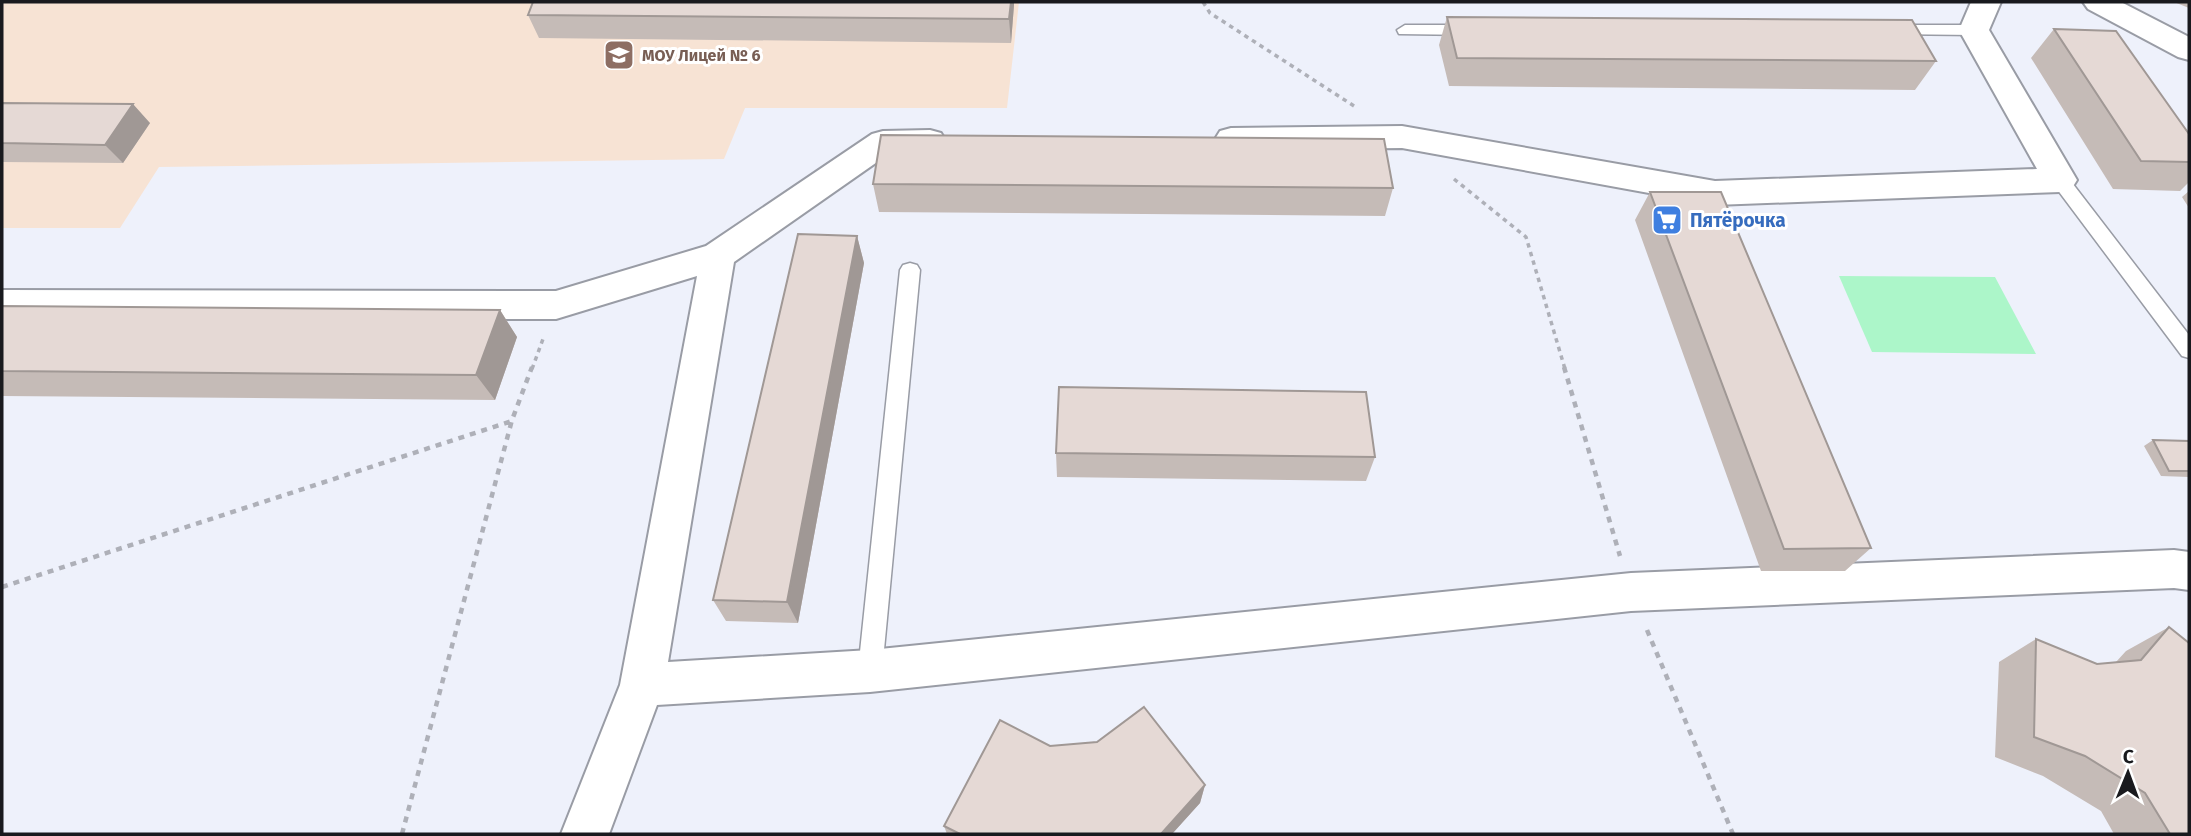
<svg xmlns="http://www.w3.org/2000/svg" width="2191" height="836" font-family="'Fira Sans',sans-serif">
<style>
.education{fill:#f7e3d4}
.green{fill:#acf6c9}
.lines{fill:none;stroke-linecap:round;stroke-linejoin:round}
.service-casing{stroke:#999ca5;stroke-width:3}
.minor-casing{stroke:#999ca5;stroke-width:4}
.tertiary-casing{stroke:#999ca5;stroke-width:4}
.path-far1{stroke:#aeb0b8;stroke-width:3.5;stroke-dasharray:4.5 4.5;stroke-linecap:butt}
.path{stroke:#aeb0b8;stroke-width:4.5;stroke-dasharray:6 6;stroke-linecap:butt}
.service{fill:#fff;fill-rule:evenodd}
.minor{fill:#fff;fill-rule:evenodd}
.tertiary{fill:#fff;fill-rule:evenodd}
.wall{fill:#c5bbb7}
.shaded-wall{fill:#a09895}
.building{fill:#e5d9d5;stroke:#a09895;stroke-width:2}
.labels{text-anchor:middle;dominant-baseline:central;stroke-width:6;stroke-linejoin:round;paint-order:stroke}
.far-education-label{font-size:16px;font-weight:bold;fill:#785e54;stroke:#fff;text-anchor:start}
.shop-label{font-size:19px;font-weight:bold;fill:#366cbe;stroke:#fff;text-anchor:start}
</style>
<rect width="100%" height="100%" fill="#eef1fb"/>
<path class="education" d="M2 2H1019L1007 108H745L724 159 159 167 120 228H2Z"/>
<path class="green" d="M1839 276 1995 277 2036 354 1872 352Z"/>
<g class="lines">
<g class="service-casing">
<path id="service" d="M1405 25H1471L1479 30 1471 35 1399 34 1397 30Z
M1892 25H1974L1982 30 1974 35 1886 34 1884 30Z
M2060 173 2066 175 2189 335V358L2182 356 2054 185 2051 180 2054 175Z
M910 263 917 265 920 270 882 671 878 679 870 682 862 679 858 671 900 270 903 265Z"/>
</g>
<g class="minor-casing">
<path id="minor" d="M1971 2H2001L1989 30 2077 180 2072 188 2060 192 1715 205 1402 148 1231 150 1220 147 1215 139 1220 131 1231 128 1402 126 1715 181 2037 169 1959 30Z
M930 130 941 133 946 141 941 149 930 152 890 153 734 262 668 662 870 650 1631 573 2174 550 2189 552V590L2174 588 1631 611 870 692 657 705 609 834H561L620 685 697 276 556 319 2 318V290L556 291 706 246 872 134 883 131Z"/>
</g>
<g class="tertiary-casing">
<path id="tertiary" d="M2083 2H2121L2189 37V60L2178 57 2088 9Z"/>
</g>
<path class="path-far1" d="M1203 2 1210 13 1354 106
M1454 179 1526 237 1565 369
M532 369 543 339"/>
<path class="path" d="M1564 367 1620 556
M2 587 512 421
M1647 630 1733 834
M402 834 512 420 532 367"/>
<use href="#service" class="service"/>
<use href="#minor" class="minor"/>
<use href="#tertiary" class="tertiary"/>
</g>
<path class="wall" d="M2174 2H2189V8Z
M1014 5 1011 43 539 38 528 15Z
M1447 17 1936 61 1915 90 1449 86 1439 45Z
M2054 29 2189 134V182L2180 191 2113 189 2031 58Z
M2 103 150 123 123 163 2 162Z
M873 184 1393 188 1385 216 879 212Z
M2189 191V208L2182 197Z
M1650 192 1871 548 1845 571H1761L1635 220Z
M857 236 864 263 798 623 726 621 713 600Z
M2 306 500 310 517 337 495 400 2 396Z
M2153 440 2189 441V477L2161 476 2144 446Z
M1056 453 1375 457 1366 481 1057 477Z
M2169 627 2189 834H2114L2101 811 2043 776 1995 757 1999 662 2036 639 2097 664 2116 662 2126 651Z
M1050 746 1205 785 1200 803 1172 834H947L944 826Z"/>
<path class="shaded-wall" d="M1011 2H1014V5L1011 43 1009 19Z
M133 104 150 123 123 163 105 145Z
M857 236 864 263 798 623 787 602Z
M500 310 517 337 495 400 476 375Z
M1205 785 1200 803 1172 834H1161Z"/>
<path class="building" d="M533 2H1011L1009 19 528 15Z
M1447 17 1912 20 1936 61 1457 58Z
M2054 29 2116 31 2189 134V162L2141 161Z
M2 103 133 104 105 145 2 143Z
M881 135 1384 139 1393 188 873 184Z
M1650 192H1721L1871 548 1784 549Z
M798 234 857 236 787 602 713 600Z
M2 306 500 310 476 375 2 371Z
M1059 387 1366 392 1375 457 1056 453Z
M2153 440 2189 441V471H2169Z
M2169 627 2189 643V834H2170L2145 793 2085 756 2034 737 2036 639 2097 664 2141 660Z
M1144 707 1205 785 1161 834H960L944 826 1000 720 1050 746 1097 742Z"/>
<defs>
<g id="school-square" transform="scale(1.575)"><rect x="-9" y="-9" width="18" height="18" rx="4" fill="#8d6e63" stroke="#fff"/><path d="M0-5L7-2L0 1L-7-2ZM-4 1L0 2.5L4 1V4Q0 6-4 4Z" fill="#fff"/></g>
<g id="supermarket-square" transform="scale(1.575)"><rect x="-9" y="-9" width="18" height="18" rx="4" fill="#3f7fe0" stroke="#fff"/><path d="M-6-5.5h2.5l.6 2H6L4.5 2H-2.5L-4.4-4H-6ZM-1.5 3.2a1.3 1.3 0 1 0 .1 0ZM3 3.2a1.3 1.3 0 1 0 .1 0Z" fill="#fff"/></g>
</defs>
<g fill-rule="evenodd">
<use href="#school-square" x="619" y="55"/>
<use href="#supermarket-square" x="1667" y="220"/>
</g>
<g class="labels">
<g class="far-education-label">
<text x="642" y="55">МОУ Лицей № 6</text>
</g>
<g class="shop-label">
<text x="1690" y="220">Пятёрочка</text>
</g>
</g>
<rect width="2191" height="836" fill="none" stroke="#191a1e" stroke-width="7"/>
<g transform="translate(2128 773) rotate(1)" stroke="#ffffff" stroke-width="5" paint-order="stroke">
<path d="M0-5L12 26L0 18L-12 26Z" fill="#191a1e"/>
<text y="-10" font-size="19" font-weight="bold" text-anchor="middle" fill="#191a1e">С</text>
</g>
</svg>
